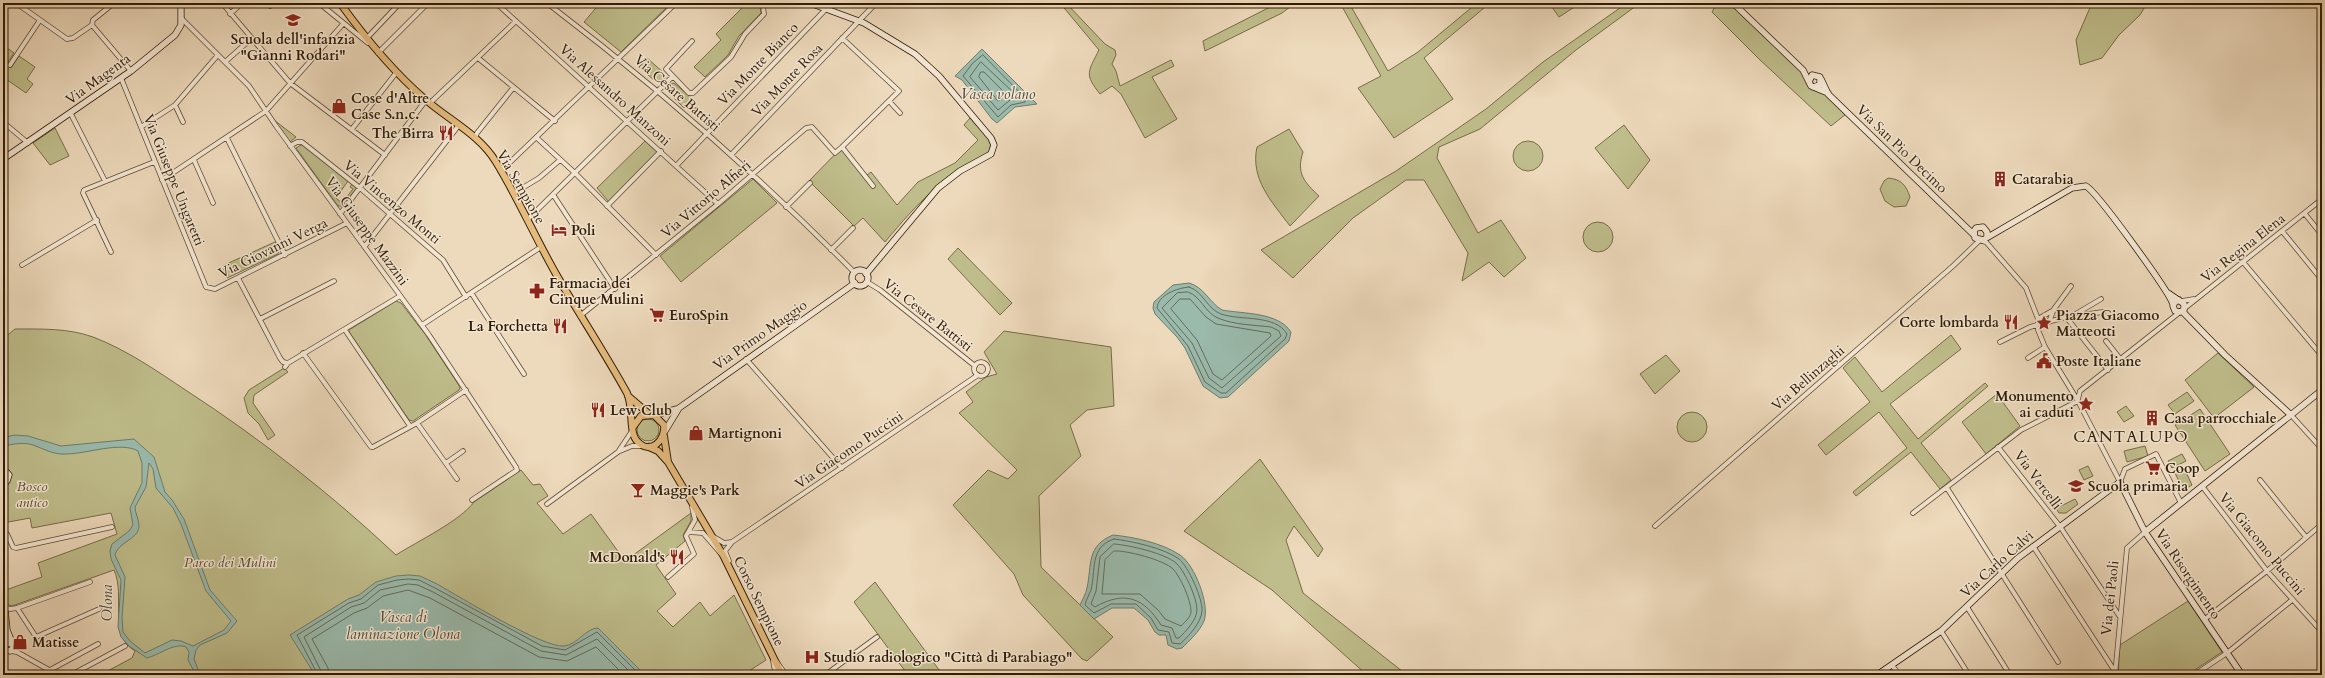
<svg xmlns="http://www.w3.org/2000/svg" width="2325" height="678" font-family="Cardo,serif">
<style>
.green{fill:#bfbd8b;stroke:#786c48}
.water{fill:#9abaac;stroke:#707b69;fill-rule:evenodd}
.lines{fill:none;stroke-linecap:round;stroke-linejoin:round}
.shore{stroke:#656b58;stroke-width:1}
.street-casing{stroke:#5f4b32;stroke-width:5.5}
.secondary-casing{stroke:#301c05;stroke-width:7}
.primary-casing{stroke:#301c05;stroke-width:8}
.street{stroke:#f3e6d3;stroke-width:4}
.secondary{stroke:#f3e6d3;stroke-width:5.5}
.primary{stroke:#e6bc7e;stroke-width:6}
.labels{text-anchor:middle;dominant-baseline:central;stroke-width:3;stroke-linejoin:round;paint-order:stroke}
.poi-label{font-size:14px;font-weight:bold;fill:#301c05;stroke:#f3e6d3;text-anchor:start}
.street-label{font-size:14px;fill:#301c05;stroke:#f3e6d3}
.park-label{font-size:14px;font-style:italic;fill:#5b4c2d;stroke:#f3e6d3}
.water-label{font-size:15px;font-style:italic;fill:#504b37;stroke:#f3e6d3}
.quarter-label{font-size:16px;letter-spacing:1px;fill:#301c05;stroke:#f3e6d3}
</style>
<rect width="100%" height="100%" fill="#edd9bb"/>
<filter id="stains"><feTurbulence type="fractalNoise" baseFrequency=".005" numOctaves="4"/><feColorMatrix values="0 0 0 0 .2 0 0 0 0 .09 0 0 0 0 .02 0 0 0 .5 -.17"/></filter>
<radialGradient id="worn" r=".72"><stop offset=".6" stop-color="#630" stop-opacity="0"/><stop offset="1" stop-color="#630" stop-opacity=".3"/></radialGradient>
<path class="green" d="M600 3H671L621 52 584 22Z
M747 3H755L760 6 761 13 739 36 728 55 705 77 694 67 721 40 716 34Z
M1060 3H1066L1105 44 1115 50 1116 55 1112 64 1116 71 1120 86 1171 60 1174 66 1152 77 1177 119 1145 138 1121 94 1112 86 1100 94C1084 74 1088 72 1099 50Z
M1278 3H1295L1282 13 1205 51 1203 41Z
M1340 3H1349L1388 71 1418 52 1477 3H1490L1424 58 1453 99 1394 138 1358 88 1381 76Z
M1549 3H1574L1576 6 1559 17Z
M1627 3H1640L1576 50 1480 129 1439 147 1437 158 1478 233 1501 220 1526 258 1504 277 1489 262 1462 281 1468 253 1424 180H1406L1353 218 1293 278 1261 250 1396 171 1486 109 1543 62Z
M1717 3H1730L1846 114 1831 126 1759 59 1712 12Z
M2092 3H2147L2140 15 2119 35 2102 58 2080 65 2076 40Z
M3 45 14 53 6 65 11 68 19 56 35 67 27 79 33 84 26 93 3 77Z
M647 58 664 73 665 77 663 81H655L639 67Z
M674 83 693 99 684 108 667 91 668 84Z
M970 118 989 139 991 143 989 152C941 179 920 200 885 242L863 218 854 226 809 181 843 146 867 175 871 172 897 205 918 182 955 163 978 140 964 125Z
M274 120 296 137 290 142Z
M1624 125 1650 160 1628 189 1595 148Z
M55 128 69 156 50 165 33 143Z
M1289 129 1303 152C1296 173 1304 182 1319 196L1290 226C1272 202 1250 179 1257 147Z
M645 141 657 152 609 202 597 188Z
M1513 156a15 15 0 1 1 30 0a15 15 0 1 1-30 0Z
M303 144 348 181 336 198 342 203 353 189 350 187 352 184 356 187V189L342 206H338L296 148Z
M1888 178C1901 179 1906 185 1910 197L1906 206 1894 207 1885 201 1880 189 1884 181Z
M753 179 777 203 681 282 660 256Z
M1583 237a15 15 0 1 1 30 0a15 15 0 1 1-30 0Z
M275 242 279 251 278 254 227 278 222 266Z
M958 248 1012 303 1000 315 948 259Z
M396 301 401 303 425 334 460 387 459 390 413 421 409 420 349 332V330Z
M15 329C41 329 68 328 93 337 127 350 157 371 187 391 261 439 332 495 396 555 418 541 460 521 474 502L521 470 533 485 540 484 548 496 537 503 563 534 591 514 625 561 691 513V521L683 535 685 541 656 565 676 594 657 611 673 627 700 602 710 616 734 595 766 660 743 675H138V671L131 675H100L132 658 135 651C107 635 126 596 114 570L12 606 6 604V590L42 577 38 563 117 534 111 513 32 528 30 518 3 523V489L9 482 10 473 3 466V339Z
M1004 331 1111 347 1114 406 1087 410 1070 425 1081 456 1039 496 1041 567 1113 637 1087 661 1082 659 1023 595 1014 574 953 505 988 470 1008 479 1017 470 959 413 973 402 966 392 986 377 997 374 984 352Z
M1951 335 1961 349 1890 404 1918 439 1985 383 1988 386 1921 443 1951 480 1940 489 1911 452 1856 496 1853 492 1907 448 1879 412 1826 455 1818 445 1870 402 1843 368 1855 357 1882 392Z
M2218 353 2254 387 2214 418 2185 380Z
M1666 355 1680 371 1655 394 1640 374Z
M284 368 288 372 254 395 253 403 275 435 268 440 259 424 248 413 244 398 249 390Z
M2187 392 2194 401 2175 414 2168 405Z
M1997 394 2020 426 1986 454 1962 422Z
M2126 406 2134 416 2124 422 2117 412Z
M2200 409 2230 454 2205 471 2175 425Z
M1677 427a15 15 0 1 1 30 0a15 15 0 1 1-30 0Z
M637 430a11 11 0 1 1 22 0a11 11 0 1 1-22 0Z
M2145 446 2148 456 2127 462 2124 451Z
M2182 454 2186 461 2172 468 2168 461Z
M1260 459 1323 549 1318 557 1294 526 1286 540 1303 593 1407 675H1367L1272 590 1184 531Z
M2088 466 2093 476 2084 480 2079 470Z
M2184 468 2192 485 2183 490 2175 473Z
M2053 496 2059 507 2075 499 2078 504 2066 513H2059L2049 499Z
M875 582 942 674 941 675H908L854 602Z
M2188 601 2222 652 2187 675H2118L2120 645Z"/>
<path class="water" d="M982 49 1037 104 1015 107 997 123 992 119 962 80 955 76Z
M1189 283C1204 287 1209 302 1222 310 1244 314 1278 312 1291 332L1289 341 1228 397 1220 398 1203 386 1185 348 1177 337 1155 314 1153 308 1154 302 1173 285Z
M14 435 28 436 61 446 134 439 154 457 165 492 172 500 184 519 210 590 237 621 227 633 200 645 196 650 194 659 200 675H196L188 660 189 652 186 647C175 642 159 655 147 658L129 646 121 637 118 627 121 580 111 559 110 551 112 544 129 531 133 525 130 508 142 483V463L138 451C121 441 86 454 66 454 54 455 44 449 33 445 24 442 13 444 3 446V438ZM149 463 153 469 156 488 173 508 181 524 206 591 231 621 224 630 193 646 181 641 172 640 145 653 130 641 123 632 122 618 125 577 115 555C118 542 139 539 139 526 139 519 135 513 135 507L146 487Z
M1113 535C1134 537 1162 543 1180 555 1195 565 1210 605 1204 621 1200 631 1189 641 1182 648L1177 649 1168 645 1166 635H1159L1155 632 1148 620 1134 608H1112L1094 619 1080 605C1082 600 1086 594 1087 588 1092 565 1086 546 1113 535Z
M409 575 420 576 437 584C460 597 543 648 564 646 577 645 586 628 598 628L645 675H315L290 635 348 599 359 595 376 582 396 576Z"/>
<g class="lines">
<path class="shore" d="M983 55 1026 99 1025 102 1011 105 998 117 963 76 972 64Z
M981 62 1016 95 998 110 970 77Z
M981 72H984L1005 93 999 101 997 100 979 77Z
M1189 287C1203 291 1207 309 1221 314 1241 321 1275 314 1287 334L1285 339 1226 393H1221L1205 382 1188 346 1157 308C1158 295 1177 288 1189 287Z
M1188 292C1201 296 1205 313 1218 318 1234 325 1255 325 1271 327L1279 331 1281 336 1222 388 1209 378 1192 343 1162 308 1177 293Z
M1180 299H1190L1206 317 1216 324 1270 333 1271 336 1222 380 1213 374 1197 340 1171 309Z
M1114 539C1131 541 1164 548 1179 559 1188 566 1203 599 1202 611 1201 623 1189 636 1180 644L1172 643 1169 632 1158 630 1151 618 1136 604H1111L1094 613 1085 605C1086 600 1089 595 1091 590 1096 571 1089 547 1114 539Z
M1114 544C1129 545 1164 553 1176 563 1185 571 1197 598 1197 610 1197 620 1185 632 1179 638H1176L1172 628 1161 625C1144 598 1125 590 1095 607L1091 604 1096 591 1100 557Z
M1114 551C1126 550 1164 560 1173 569 1180 576 1191 600 1191 611 1191 617 1185 622 1181 626L1165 619 1158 610 1140 594H1102L1105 560Z
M318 675 297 635 349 603 361 599 378 585 397 580 408 579 419 580 435 588 542 646 565 650 597 632 640 675
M323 675 304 637 351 607 364 603 380 590 408 584 418 585 433 592 541 651 566 655 597 639 633 675
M329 675 328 668 312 639 354 613 367 608 383 596 408 590 430 598 539 657 567 661 596 647 624 675"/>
<g class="street-casing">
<path id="street" d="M16 3 67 39 73 38 92 25
M222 3 290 83 385 155
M266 3 270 6
M319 3 368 43
M496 3 718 204
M547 3C656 86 759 176 855 273
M711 4 713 3
M230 14 242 3
M181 18 249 86 276 126 429 335 516 467 517 470 472 500
M92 25 131 71
M92 25 93 20 114 3
M842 38 899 91 842 147 873 186
M366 39 400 3
M692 41 666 69 689 93H693L731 57 745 34 764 14 763 6 759 3
M378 53 428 3
M478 58 555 121
M225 62 252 38
M10 65 40 20
M121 78 206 287 215 289 347 223
M889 101 900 113
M430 103 516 21
M175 105 183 122
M71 114 105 181
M3 122 28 143
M141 127 175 105 217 56
M352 129 396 73
M227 138 285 255
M475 138 477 133 513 88
M537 138 576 174 656 255
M290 146 297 142H302L360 188 443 260 466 297
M731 155 876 3
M194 160 213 203
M676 166 825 10
M501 171 676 3
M162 180 266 111 343 24
M514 193 539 178 560 160
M554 196 615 289
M607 206 661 151
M786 207 810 183
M340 214 426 100
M2305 214 2322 235
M527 220 672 77
M2282 231 2322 280
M1982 241 1986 242 2026 288 2038 319V330L2045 347 2078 401 2120 482
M365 246 459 125
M831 250 853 228
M111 252 83 193 84 190 154 162
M2243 262 2322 356
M22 265 97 220
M238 278 280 358 283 362 288 363
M867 282 880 290 975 366
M472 294 524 374
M2182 301 2194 299
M2185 308 2322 199
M2074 315 2101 299
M580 316 718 204 806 128 812 127 835 153 842 147
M2066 317 2108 370
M260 319 334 281
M2038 319 2052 311
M2049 322 2054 309 2071 286
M422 325 541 247
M345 330 410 426
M2106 341 2121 360
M2000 342 2030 327 2066 317 2103 312
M303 353 371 447H373L417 423 466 390
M2028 358 2045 347
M746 359 842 468
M974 369a7 7 0 1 1 14 0a7 7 0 1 1-14 0Z
M285 367 288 363 400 296
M2078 399 2080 391 2180 312
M2291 415 2322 449
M417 423 457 479
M1998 447 2061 528 2120 617
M620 451 632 446H642
M446 463 463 451
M2260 480 2306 537
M2120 482 2125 469 2156 454 2181 503
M2202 486 2267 571 2322 632
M1947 488 2058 662
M547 504 618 452 632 431
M1913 513 2021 430 2078 401
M1655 526 1953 266 1979 241
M3 532 7 534 13 547 16 548 112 527
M689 532 703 533 722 555
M712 536 724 543 732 542
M2033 546 2114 670
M729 561 725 551 732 542 978 375
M668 577 694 554 686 536 695 520 692 507
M3 607 10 609 17 608 36 637 99 609
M1967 607 2010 675
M17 608 90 582
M2205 619 2267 571 2322 524
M1941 631 1969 675
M10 651 17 652 58 675
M773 660 774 667 778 675
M776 661 786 675
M1892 665 1899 675
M48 675 50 670 98 644
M71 675 125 646
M825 675 877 637
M2115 675 2127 548 2145 532
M2194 675 2227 653 2292 600"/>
</g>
<g class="secondary-casing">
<path id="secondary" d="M810 3 864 23 915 54 939 76 991 138 994 145 991 154 960 171 938 188 866 274
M1733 3 1803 70 1811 86 1828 93
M1821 79 1828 94 1973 234
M1809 82 1812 75 1820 77V85L1813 87
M3 159 131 71 175 35 181 25V3
M1987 237V232L1983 227 1976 228 1974 231 1975 238 1983 240 2072 188 2086 186C2097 192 2168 290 2173 304
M852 278a8 8 0 1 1 16 0a8 8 0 1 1-16 0Z
M2168 293 2184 304V310L2180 312 2175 311 2173 306 2175 302 2179 300
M2182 311 2225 355 2291 415
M654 415 677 409
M665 431 679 408 855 283
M3 468 9 475 7 481 3 485
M2145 532 2322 390
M3 590 7 630 13 645 14 647 10 651 5 649 6 643 13 644
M1877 675 1941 631 2018 558 2120 482 2145 532 2242 675"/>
</g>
<g class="primary-casing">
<path id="primary" d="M340 3C366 39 392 71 426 100 449 120 480 135 496 162 518 198 535 237 556 274 579 314 605 353 627 393 634 407 628 434 638 442 651 455 666 440 664 425L654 415 641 416 633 427
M628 396 649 414
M664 436 668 462
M649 447 658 451 668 462 723 555 782 675"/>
</g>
<use href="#street" class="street"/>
<use href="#secondary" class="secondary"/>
<use href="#primary" class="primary"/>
</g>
<defs>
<g id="school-bare" transform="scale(1.2)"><path d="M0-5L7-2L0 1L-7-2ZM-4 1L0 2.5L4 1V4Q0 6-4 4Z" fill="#8f2418" stroke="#f3e6d3" stroke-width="2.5" paint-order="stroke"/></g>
<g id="shop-bare" transform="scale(1.2)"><path d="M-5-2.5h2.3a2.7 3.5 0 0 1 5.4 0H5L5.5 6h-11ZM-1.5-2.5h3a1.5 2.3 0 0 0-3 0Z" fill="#8f2418" stroke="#f3e6d3" stroke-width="2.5" paint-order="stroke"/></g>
<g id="restaurant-bare" transform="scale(1.2)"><path d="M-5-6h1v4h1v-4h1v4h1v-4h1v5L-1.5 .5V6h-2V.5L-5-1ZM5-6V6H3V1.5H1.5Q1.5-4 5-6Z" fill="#8f2418" stroke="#f3e6d3" stroke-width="2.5" paint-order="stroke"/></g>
<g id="building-bare" transform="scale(1.2)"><path d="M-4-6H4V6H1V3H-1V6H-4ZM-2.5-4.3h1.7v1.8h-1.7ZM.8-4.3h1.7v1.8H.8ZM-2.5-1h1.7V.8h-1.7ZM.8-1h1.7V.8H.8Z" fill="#8f2418" stroke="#f3e6d3" stroke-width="2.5" paint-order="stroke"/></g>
<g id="hotel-bare" transform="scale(1.2)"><path d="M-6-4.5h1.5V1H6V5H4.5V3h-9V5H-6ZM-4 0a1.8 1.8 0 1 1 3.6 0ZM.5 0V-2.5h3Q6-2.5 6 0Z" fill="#8f2418" stroke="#f3e6d3" stroke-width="2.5" paint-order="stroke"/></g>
<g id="pharmacy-bare" transform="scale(1.2)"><path d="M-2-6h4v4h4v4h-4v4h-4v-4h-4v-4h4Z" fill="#8f2418" stroke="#f3e6d3" stroke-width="2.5" paint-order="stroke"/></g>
<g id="supermarket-bare" transform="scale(1.2)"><path d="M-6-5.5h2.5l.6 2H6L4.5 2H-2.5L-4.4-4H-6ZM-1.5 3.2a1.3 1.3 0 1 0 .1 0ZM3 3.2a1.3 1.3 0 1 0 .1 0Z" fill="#8f2418" stroke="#f3e6d3" stroke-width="2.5" paint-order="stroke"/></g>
<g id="sight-bare" transform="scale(1.2)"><path d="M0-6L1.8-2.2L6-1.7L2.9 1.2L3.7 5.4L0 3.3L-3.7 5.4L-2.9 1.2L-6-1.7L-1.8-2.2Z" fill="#8f2418" stroke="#f3e6d3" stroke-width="2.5" paint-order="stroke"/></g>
<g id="civic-bare" transform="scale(1.2)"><path d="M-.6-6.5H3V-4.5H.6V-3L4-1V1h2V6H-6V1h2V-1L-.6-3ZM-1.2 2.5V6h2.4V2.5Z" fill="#8f2418" stroke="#f3e6d3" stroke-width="2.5" paint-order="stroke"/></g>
<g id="bar-bare" transform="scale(1.2)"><path d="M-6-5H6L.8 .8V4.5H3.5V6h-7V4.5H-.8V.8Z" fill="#8f2418" stroke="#f3e6d3" stroke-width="2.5" paint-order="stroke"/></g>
<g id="hospital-bare" transform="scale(1.2)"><path d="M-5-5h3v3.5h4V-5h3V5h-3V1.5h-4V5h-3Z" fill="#8f2418" stroke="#f3e6d3" stroke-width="2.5" paint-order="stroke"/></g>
</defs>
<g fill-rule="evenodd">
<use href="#school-bare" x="293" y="20"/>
<use href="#shop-bare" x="339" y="106"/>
<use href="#restaurant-bare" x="446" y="133"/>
<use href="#building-bare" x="2000" y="179"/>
<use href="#hotel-bare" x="559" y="230"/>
<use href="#pharmacy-bare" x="537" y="291"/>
<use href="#supermarket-bare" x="657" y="315"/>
<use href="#restaurant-bare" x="2011" y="322"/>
<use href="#sight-bare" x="2044" y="323"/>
<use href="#restaurant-bare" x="560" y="326"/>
<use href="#civic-bare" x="2044" y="361"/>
<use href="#sight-bare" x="2086" y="404"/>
<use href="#restaurant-bare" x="598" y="410"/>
<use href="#building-bare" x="2152" y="418"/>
<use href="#shop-bare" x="696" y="433"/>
<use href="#supermarket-bare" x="2153" y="468"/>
<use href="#school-bare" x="2076" y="486"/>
<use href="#bar-bare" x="638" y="490"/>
<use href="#restaurant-bare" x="677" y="557"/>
<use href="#shop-bare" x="20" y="642"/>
<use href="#hospital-bare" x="812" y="657"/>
</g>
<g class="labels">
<g class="poi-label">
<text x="293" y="39" text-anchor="middle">Scuola dell'infanzia<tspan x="293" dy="16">"Gianni Rodari"</tspan></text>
<text x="351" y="98">Cose d'Altre<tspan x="351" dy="16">Case S.n.c.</tspan></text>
<text x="434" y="133" text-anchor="end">The Birra</text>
<text x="2012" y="179">Catarabia</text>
<text x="571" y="230">Poli</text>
<text x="549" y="283">Farmacia dei<tspan x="549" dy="16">Cinque Mulini</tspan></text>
<text x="669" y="315">EuroSpin</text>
<text x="2056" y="315">Piazza Giacomo<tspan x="2056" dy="16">Matteotti</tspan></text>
<text x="1999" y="322" text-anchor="end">Corte lombarda</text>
<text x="548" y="326" text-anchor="end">La Forchetta</text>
<text x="2056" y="361">Poste Italiane</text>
<text x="2074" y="396" text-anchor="end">Monumento<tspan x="2074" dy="16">ai caduti</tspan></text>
<text x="610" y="410">Lew Club</text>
<text x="2164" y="418">Casa parrocchiale</text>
<text x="708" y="433">Martignoni</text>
<text x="2165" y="468">Coop</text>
<text x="2088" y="486">Scuola primaria</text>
<text x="650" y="490">Maggie's Park</text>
<text x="665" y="557" text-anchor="end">McDonald's</text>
<text x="32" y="642">Matisse</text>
<text x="824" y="657">Studio radiologico "Città di Parabiago"</text>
</g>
<g class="street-label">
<text transform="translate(758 64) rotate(-46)">Via Monte Bianco</text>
<text transform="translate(98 79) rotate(-36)">Via Magenta</text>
<text transform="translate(787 80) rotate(-46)">Via Monte Rosa</text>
<text transform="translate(677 93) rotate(41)">Via Cesare Battisti</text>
<text transform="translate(615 95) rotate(42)">Via Alessandro Manzoni</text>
<text transform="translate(1902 149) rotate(44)">Via San Pio Decimo</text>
<text transform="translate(174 180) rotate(68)">Via Giuseppe Ungaretti</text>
<text transform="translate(521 187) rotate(60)">Via Sempione</text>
<text transform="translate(706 199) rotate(-40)">Via Vittorio Alfieri</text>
<text transform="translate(392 202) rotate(40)">Via Vincenzo Monti</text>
<text transform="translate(367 231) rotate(54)">Via Giuseppe Mazzini</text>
<text transform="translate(273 248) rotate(-26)">Via Giovanni Verga</text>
<text transform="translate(2243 248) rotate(-38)">Via Regina Elena</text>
<text transform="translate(928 315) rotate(38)">Via Cesare Battisti</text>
<text transform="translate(760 335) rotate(-35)">Via Primo Maggio</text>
<text transform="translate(1808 378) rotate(-41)">Via Bellinzaghi</text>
<text transform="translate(849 450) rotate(-34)">Via Giacomo Puccini</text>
<text transform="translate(2038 480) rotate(53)">Via Vercelli</text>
<text transform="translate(2262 544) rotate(51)">Via Giacomo Puccini</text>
<text transform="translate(1997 564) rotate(-42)">Via Carlo Calvi</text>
<text transform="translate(2188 574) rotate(56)">Via Risorgimento</text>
<text transform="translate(2110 598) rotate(-84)">Via dei Paoli</text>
<text transform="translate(759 601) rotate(64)">Corso Sempione</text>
</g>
<g class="park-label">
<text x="32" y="486">Bosco<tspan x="32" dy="16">antico</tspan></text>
<text x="230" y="562">Parco dei Mulini</text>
</g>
<g class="water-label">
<text x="998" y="94">Vasca volano</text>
<text transform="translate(107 603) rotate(-90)">Olona</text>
<text x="403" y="617">Vasca di<tspan x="403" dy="17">laminazione Olona</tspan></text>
</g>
<g class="quarter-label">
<text x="2131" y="437">CANTALUPO</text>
</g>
</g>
<rect width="2325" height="678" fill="none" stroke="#edd9bb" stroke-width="16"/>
<rect x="4" y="4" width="2317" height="670" fill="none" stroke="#301c05" stroke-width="2"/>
<rect x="8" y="8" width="2309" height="662" fill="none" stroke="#301c05"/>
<rect width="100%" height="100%" filter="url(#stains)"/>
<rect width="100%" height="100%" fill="url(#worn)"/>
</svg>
